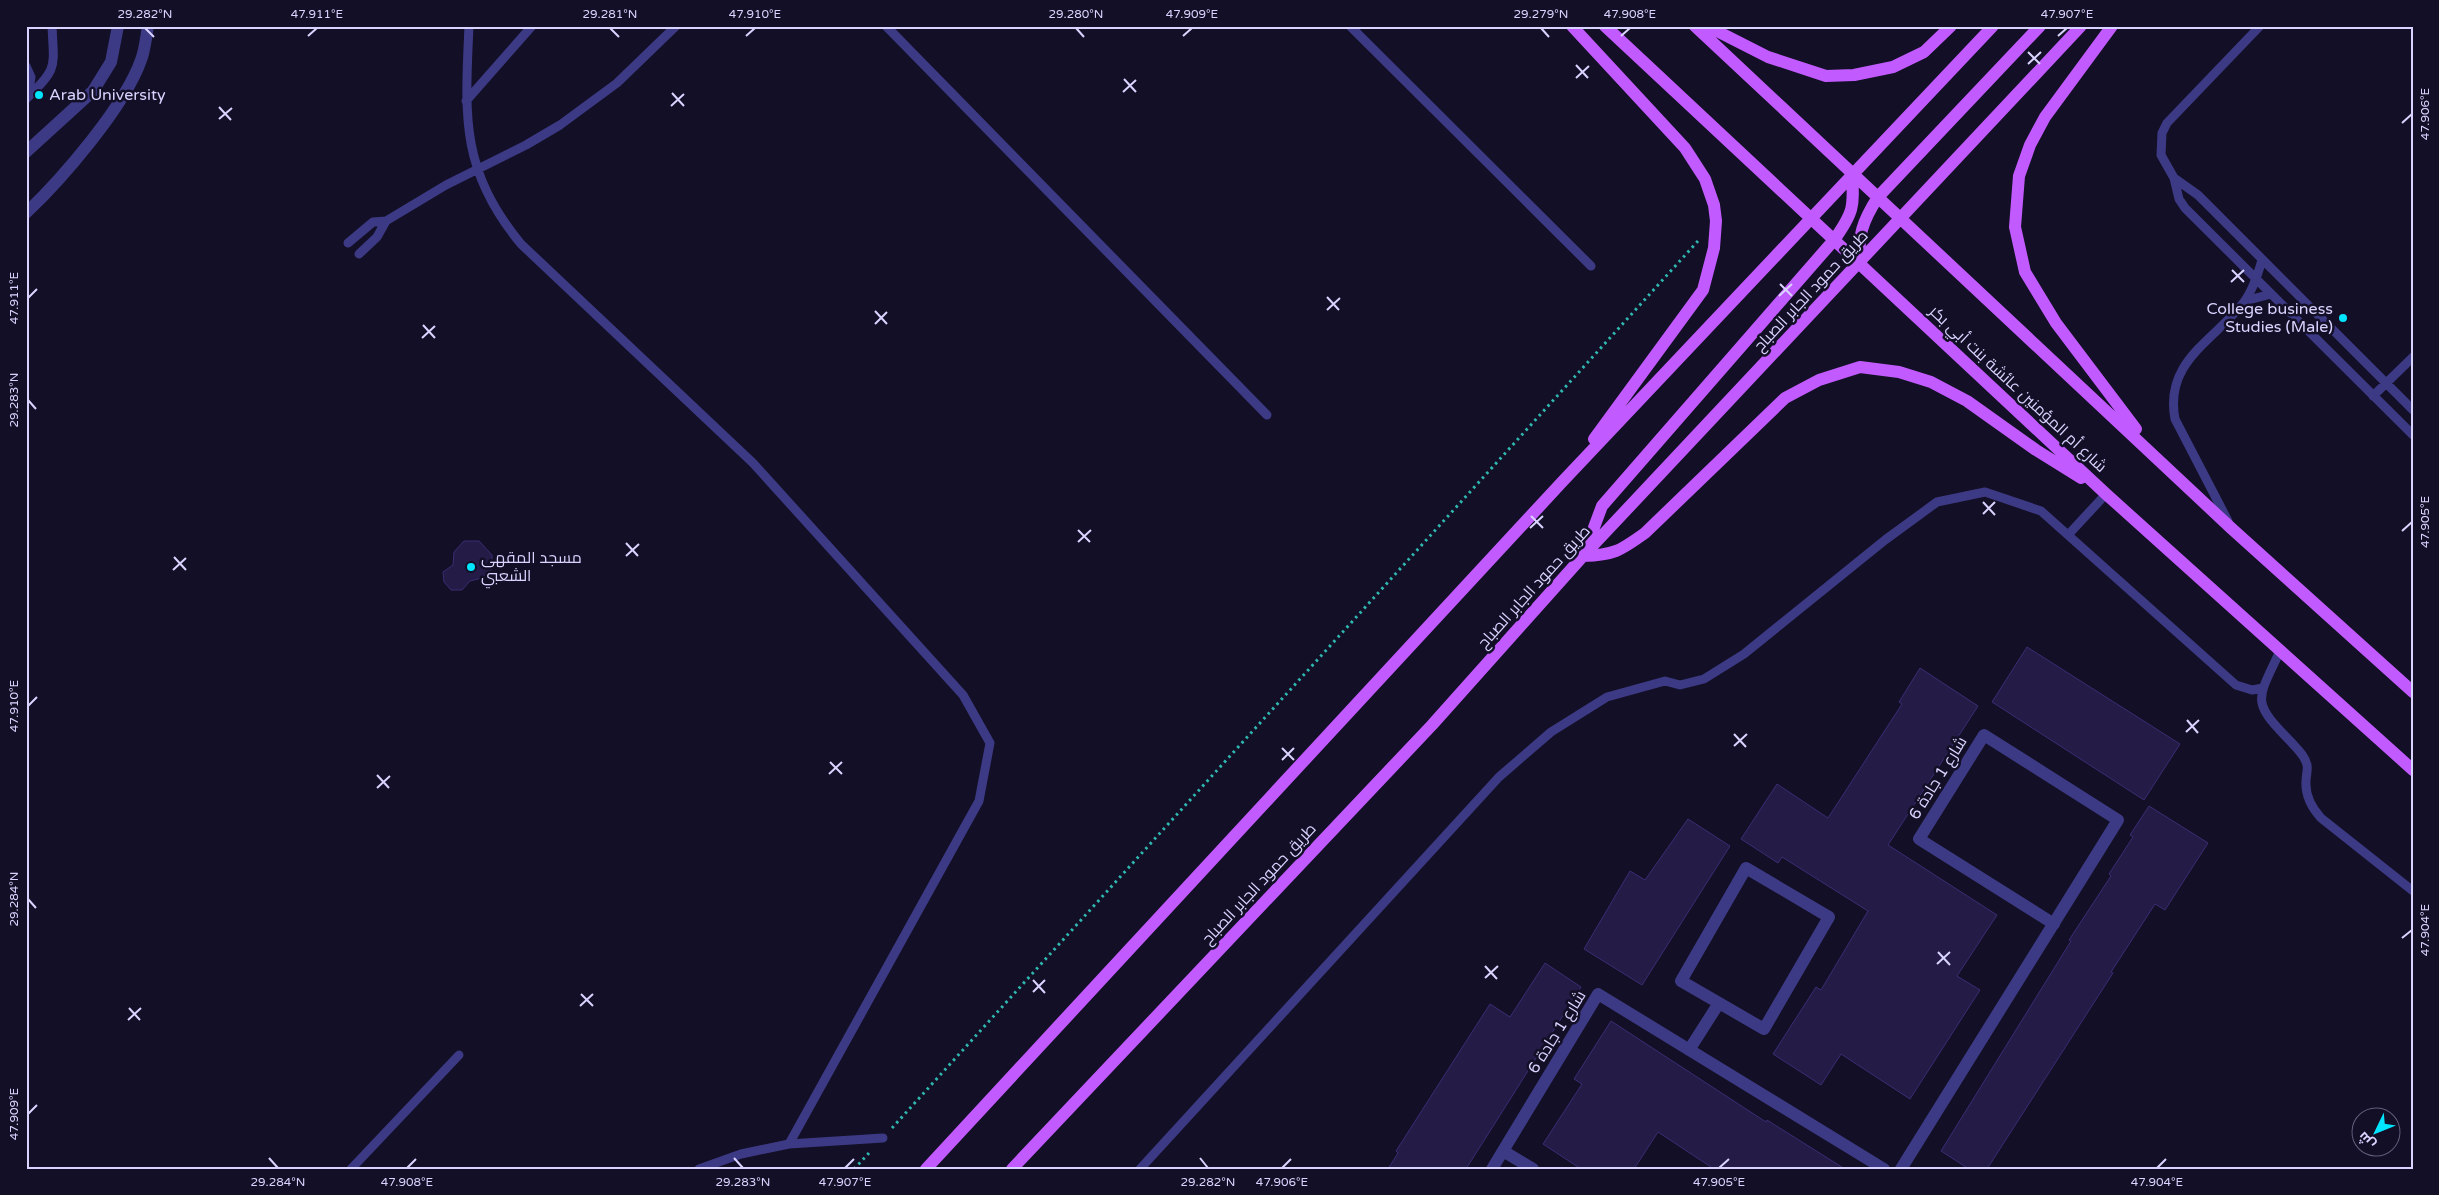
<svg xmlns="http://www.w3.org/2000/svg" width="2439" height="1195" font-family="'Varela Round',Cairo,sans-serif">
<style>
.building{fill:#241b47;stroke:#3b2d73}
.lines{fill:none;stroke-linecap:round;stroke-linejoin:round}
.path{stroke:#2fb8b0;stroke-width:3;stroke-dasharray:2.5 4;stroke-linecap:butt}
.lane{stroke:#3d3a85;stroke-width:9}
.street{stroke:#3d3a85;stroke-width:12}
.primary{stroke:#c25bff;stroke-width:12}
.ticks{fill:none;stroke:#d9d4ff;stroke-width:2}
.poi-dot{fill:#00e5ff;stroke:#130f26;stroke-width:2}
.labels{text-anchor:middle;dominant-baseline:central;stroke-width:5;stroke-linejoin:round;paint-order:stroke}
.poi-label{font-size:16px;fill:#d9d4ff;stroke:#130f26;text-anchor:start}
.street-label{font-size:16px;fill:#d9d4ff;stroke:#130f26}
.neatline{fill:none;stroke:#d9d4ff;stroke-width:2}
.ticks-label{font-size:12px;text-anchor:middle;fill:#d9d4ff}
</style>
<rect width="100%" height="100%" fill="#130f26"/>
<path class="building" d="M464 541H479L492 555V569L482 578 470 581 462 590H451L444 582 443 572 453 565 454 552Z
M2027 647 2180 744 2144 800 1992 702Z
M1920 668 1978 706 1888 845 1997 915 1957 976 1980 990 1910 1099 1841 1054 1821 1085 1773 1054 1816 987 1821 990 1868 911 1782 857 1778 863 1741 839 1777 784 1828 818 1902 704 1899 702Z
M2149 806 2208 843 2165 910 2155 904 2111 972 2113 973 1987 1169H1969L1941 1151 2071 941 2069 940 2111 876 2109 874 2133 837 2130 835Z
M1688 819 1730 846 1642 985 1584 949 1630 871 1645 880Z
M1545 963 1581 987 1466 1169H1388L1398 1153 1396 1151 1490 1004 1510 1017Z
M1611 1021 1766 1122 1767 1120 1845 1169H1714L1658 1132 1634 1169H1581L1543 1144 1582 1084 1574 1079Z"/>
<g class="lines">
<path class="path" d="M892 1128 1698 241
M854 1169 869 1153"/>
<path class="lane" d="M469 26C465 116 460 170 521 244L753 463 963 695 990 743 979 801 789 1144
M886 26 1267 415
M1350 26 1591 266
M2260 26 2167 123 2162 133 2161 155 2174 178 2179 199 2185 208 2413 435
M26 66 31 77 28 96
M26 99C58 67 54 70 52 26
M466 101 532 26
M2174 178 2198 195 2413 410
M348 243 373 222 386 221 446 185 526 145 560 125 617 83 676 26
M359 254 377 237 386 221
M2245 301 2271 294
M2373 396 2413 357
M2228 521 2175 419C2164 361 2214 341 2244 302 2253 290 2258 274 2262 260
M2068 535 2106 494
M2280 651C2256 702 2251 701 2292 743 2298 750 2305 756 2307 765 2308 770 2306 776 2306 781 2305 796 2311 807 2321 818L2413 891
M351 1169 459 1055
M699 1169 741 1154 789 1144 883 1138
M1140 1169 1499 777 1551 732 1607 697 1665 681 1680 685 1704 679 1744 654 1885 540 1937 502 1985 492 2041 511 2236 685 2252 690 2263 688"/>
<path class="street" d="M26 152 93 91 111 62 118 26
M26 213C62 179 125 106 141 60 145 50 146 37 148 26
M1746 868 1829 917 1764 1029 1681 981Z
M1689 1050 1719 1003
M1503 1151 1533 1169
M1492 1169 1598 994 1884 1169
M1901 1169 2118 820 1984 735 1919 839 2054 924"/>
<path class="primary" d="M1572 26 1685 148 1705 179 1714 205 1716 221 1714 248 1703 290 1594 439
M1605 26 2106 494 2413 770
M1695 26 2231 528 2413 692
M1707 26 1768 57 1826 76 1854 75 1893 67 1924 52 1951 26
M2112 26 2045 117 2030 145 2019 176 2015 227 2025 272 2056 323 2136 429
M1860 264C1858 235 1862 222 1878 197L2040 26
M1586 549 1602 506 1834 240C1854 212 1854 207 1852 173
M1583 556C1614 555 1620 551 1645 533L1785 398 1819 380 1860 367 1899 372 1931 382 1967 401 2036 450 2081 478
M926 1169 1562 482 1993 26
M1012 1169 1432 725 1583 556 2081 26"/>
</g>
<path class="ticks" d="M145 28 154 37M610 28 619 37M1076 28 1084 37M1541 28 1549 37M308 36 317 28M746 36 755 28M1183 36 1192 28M1621 36 1630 28M2058 36 2067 28M2028 52 2040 64M2028 64 2041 52M1576 65 1588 78M1576 78 1589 66M1124 79 1136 92M1123 92 1136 80M672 93 684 106M671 106 684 94M219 107 231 120M219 119 232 108M2402 123 2412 114M2232 270 2244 282M2231 282 2244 270M1780 284 1792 296M1779 296 1792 284M1327 297 1339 310M28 298 37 289M1327 310 1340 298M875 311 887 324M875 324 887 312M423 325 435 338M422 338 435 326M28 400 36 409M1983 502 1995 515M1983 514 1995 502M1531 516 1543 528M1530 528 1543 516M1078 530 1090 542M2402 531 2412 522M1078 542 1091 530M626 543 638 556M626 556 639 544M174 557 186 570M173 570 186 558M28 706 37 697M2187 720 2198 733M2186 732 2199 720M1734 734 1746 747M1734 746 1747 734M1282 748 1294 760M1282 760 1294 748M830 762 842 774M829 774 842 762M377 775 389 788M377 788 390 776M28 899 36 908M2402 938 2412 930M1938 952 1950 965M1937 964 1950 952M1485 966 1497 979M1485 978 1498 966M1033 980 1045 993M1033 992 1045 980M581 994 593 1006M580 1006 593 994M129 1008 140 1020M128 1020 141 1008M28 1114 37 1105M269 1158 278 1168M734 1158 743 1168M1200 1158 1208 1168M407 1168 416 1159M845 1168 854 1159M1282 1168 1291 1159M1719 1168 1729 1159M2157 1168 2166 1159"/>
<g class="poi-dot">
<circle cx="39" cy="95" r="5"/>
<circle cx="2343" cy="318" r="5"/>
<circle cx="471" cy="567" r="5"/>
</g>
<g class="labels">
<g class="poi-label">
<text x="49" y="95">Arab University</text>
<text x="2333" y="309" text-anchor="end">College business<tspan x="2333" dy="18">Studies (Male)</tspan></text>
<text x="481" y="558">مسجد المقهى<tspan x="481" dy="18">الشعبي</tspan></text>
</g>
<g class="street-label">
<text transform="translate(1811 291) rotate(-47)">طريق حمود الجابر الصباح</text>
<text transform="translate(2018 389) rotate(43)">شارع أم المؤمنين عائشة بنت أبي بكر</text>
<text transform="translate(1534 587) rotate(-48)">طريق حمود الجابر الصباح</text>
<text transform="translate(1938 778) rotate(-58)">شارع 1 جادة 6</text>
<text transform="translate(1259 884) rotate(-47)">طريق حمود الجابر الصباح</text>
<text transform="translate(1557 1032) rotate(-58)">شارع 1 جادة 6</text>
</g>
</g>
<rect width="2439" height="1195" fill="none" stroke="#130f26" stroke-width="55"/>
<g transform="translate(2376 1132) rotate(227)"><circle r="24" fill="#130f26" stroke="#625e7d"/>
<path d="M0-4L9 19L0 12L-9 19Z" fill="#00e5ff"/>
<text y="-8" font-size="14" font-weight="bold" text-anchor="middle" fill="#d9d4ff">ش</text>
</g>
<rect x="28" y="28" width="2384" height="1140" class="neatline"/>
<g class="ticks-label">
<text x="145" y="18">29.282°N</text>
<text x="317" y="18">47.911°E</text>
<text x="610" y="18">29.281°N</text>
<text x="755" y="18">47.910°E</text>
<text x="1076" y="18">29.280°N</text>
<text x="1192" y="18">47.909°E</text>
<text x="1541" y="18">29.279°N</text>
<text x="1630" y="18">47.908°E</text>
<text x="2067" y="18">47.907°E</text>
<text transform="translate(2425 114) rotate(-90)" y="4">47.906°E</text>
<text transform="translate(14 298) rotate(-90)" y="4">47.911°E</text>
<text transform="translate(14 400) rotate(-90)" y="4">29.283°N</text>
<text transform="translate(2425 522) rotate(-90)" y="4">47.905°E</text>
<text transform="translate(14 706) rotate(-90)" y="4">47.910°E</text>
<text transform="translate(14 899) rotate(-90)" y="4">29.284°N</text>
<text transform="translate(2425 930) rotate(-90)" y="4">47.904°E</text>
<text transform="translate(14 1114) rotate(-90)" y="4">47.909°E</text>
<text x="278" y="1186">29.284°N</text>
<text x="407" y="1186">47.908°E</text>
<text x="743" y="1186">29.283°N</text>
<text x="845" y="1186">47.907°E</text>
<text x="1208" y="1186">29.282°N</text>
<text x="1282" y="1186">47.906°E</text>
<text x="1719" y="1186">47.905°E</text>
<text x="2157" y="1186">47.904°E</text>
</g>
</svg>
